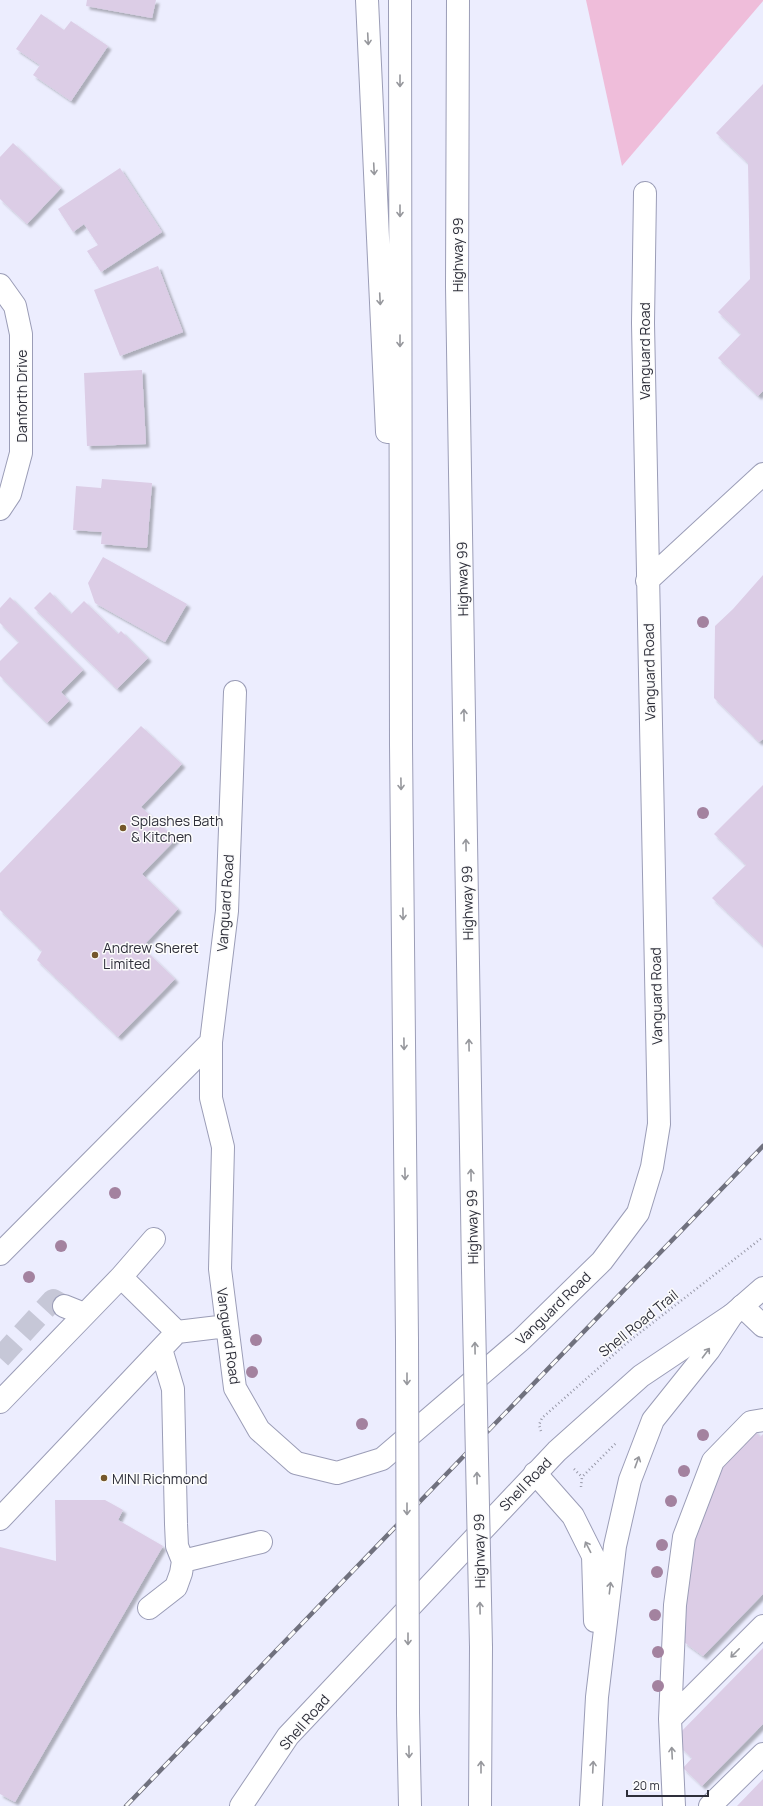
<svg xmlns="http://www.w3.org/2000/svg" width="763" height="1806" font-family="Manrope,sans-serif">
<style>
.green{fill:#efbdda}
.building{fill:#dccde6;filter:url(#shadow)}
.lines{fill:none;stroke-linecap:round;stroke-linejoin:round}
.minor-tunnel{stroke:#c6c7d7;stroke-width:22;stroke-dasharray:22 11;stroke-linecap:butt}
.minor-casing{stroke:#9b9db7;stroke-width:24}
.major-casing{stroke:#9b9db7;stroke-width:24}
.highway-casing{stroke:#9b9db7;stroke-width:24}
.path{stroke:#9899a8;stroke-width:2.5;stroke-dasharray:1 3;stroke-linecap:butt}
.minor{stroke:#fff;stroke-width:22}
.major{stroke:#fff;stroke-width:22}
.highway{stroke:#fff;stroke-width:22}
.rail-casing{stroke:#70717e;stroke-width:4.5}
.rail{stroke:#fcfcfc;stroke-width:3;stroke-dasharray:9;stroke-linecap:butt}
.highway-bridge-casing{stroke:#9b9db7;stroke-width:24;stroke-linecap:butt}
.highway-bridge{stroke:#fff;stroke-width:22}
.tree{fill:#a3829f}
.oneway{stroke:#96979c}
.poi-dot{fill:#75572b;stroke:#fcfcfc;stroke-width:1.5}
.labels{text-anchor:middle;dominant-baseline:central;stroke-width:3;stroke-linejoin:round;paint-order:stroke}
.street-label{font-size:14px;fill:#2e2f3a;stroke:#fcfcfc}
.poi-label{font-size:14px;fill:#2e2f3a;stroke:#fcfcfc;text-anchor:start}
</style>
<defs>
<filter id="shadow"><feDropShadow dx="3.5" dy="3.5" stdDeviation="1" flood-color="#0004"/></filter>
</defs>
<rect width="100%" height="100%" fill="#ecedfe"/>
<path class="green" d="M586 0H763V1L622 166Z"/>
<path class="building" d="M87 0H156L152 18 86 6Z
M41 14 64 30 71 21 108 46 71 101 33 75 40 65 16 49Z
M763 84V391L758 396 718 358 741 334 718 312 750 279 748 163 716 133Z
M13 143 61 188 27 224 0 199V157Z
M120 168 162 232 101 272 87 251 98 245 84 224 73 232 58 209Z
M158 266 183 332 120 356 94 290Z
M142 370 146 444 87 446 84 373Z
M102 479 152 483 147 548 101 544 102 532 73 530 76 486 101 488Z
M103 557 187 604 165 642 95 603 88 583Z
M763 575V739L759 742 714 698 715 626 733 609Z
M50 592 71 614 84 601 118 634 121 631 148 658 117 689 34 608Z
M10 597 83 670 61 692 69 701 47 723 0 676V661L19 642 0 623V608Z
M141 726 182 764 141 807 176 839 142 874 178 909 142 947 175 979 118 1037 37 960 42 951 0 910V873Z
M763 785V946L712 898 746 865 714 834Z
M752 1428 760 1437 763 1434V1594L703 1656 684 1642 687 1552 715 1467Z
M55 1500H105L123 1510 118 1520 163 1546 15 1802 0 1794V1547L56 1561Z
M763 1648V1724L702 1786 683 1768 692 1758 673 1740Z
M763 1779V1806H737Z"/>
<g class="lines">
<path class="minor-tunnel" d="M0 1358 53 1300 64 1306"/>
<g class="minor-casing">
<path id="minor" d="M0 285 15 306 21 334V453L10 494 0 509
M647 581 763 474
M235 692 227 911 211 1042V1098L223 1147 220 1269 235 1388 259 1430 296 1463 337 1473 382 1459 521 1340 602 1261 638 1213 652 1167 659 1124 643 323 645 193
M0 1254 211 1042
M121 1277 154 1239
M64 1306 84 1314
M742 1306 763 1326
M0 1402 121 1277 177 1332
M0 1519 177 1332 227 1326
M183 1561 261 1542
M149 1608 176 1587 181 1573 183 1561 177 1546 176 1524 173 1389 161 1349
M670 1719 763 1626
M674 1806 670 1719 675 1605 684 1537 713 1461 751 1422 763 1420
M710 1806 763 1754"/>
</g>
<g class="major-casing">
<path id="major" d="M241 1806 288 1736 557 1451 641 1376 732 1315 763 1288"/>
</g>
<g class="highway-casing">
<path id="highway" d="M367 0 387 432
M400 0 401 745 407 1340
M458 0 457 287 473 1270
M535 1473 573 1516 593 1556 595 1621
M408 1713 410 1806
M480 1806 481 1647
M591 1806 597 1697 615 1546 630 1480 653 1420 709 1350 732 1315"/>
</g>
<path class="path" d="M541 1431 539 1425 542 1418 628 1342 763 1237
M574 1469 582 1477
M581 1487 582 1477 617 1442"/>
<use href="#minor" class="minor"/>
<use href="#major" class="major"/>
<use href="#highway" class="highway"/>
<g class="rail-casing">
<path id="rail" d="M126 1806 763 1146"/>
</g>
<use href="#rail" class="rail"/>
<g class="highway-bridge-casing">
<path id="highway-bridge" d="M473 1270 481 1647
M407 1340 408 1713"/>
</g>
<use href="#highway-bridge" class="highway-bridge"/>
</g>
<g class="tree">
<circle cx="703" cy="622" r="6"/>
<circle cx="703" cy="813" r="6"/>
<circle cx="115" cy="1193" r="6"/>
<circle cx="61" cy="1246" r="6"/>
<circle cx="29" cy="1277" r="6"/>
<circle cx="256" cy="1340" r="6"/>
<circle cx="252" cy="1372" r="6"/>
<circle cx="362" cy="1424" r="6"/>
<circle cx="703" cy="1435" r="6"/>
<circle cx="684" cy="1471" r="6"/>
<circle cx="671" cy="1501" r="6"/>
<circle cx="662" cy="1545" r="6"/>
<circle cx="657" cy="1572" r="6"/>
<circle cx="655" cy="1615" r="6"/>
<circle cx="658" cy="1652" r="6"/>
<circle cx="658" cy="1686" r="6"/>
</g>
<defs><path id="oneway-shaft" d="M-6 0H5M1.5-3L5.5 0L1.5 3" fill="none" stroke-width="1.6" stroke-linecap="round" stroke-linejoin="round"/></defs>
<g class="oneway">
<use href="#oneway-shaft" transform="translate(368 39) rotate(87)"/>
<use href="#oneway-shaft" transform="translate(400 81) rotate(90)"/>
<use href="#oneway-shaft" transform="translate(374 169) rotate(87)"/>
<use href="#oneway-shaft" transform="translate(400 211) rotate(90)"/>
<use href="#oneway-shaft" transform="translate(380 299) rotate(87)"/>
<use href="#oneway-shaft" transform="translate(400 341) rotate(90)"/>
<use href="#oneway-shaft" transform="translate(464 715) rotate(-91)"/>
<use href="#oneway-shaft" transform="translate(401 784) rotate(89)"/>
<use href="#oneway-shaft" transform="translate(466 845) rotate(-91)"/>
<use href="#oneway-shaft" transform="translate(403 914) rotate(89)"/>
<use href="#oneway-shaft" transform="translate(404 1044) rotate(89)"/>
<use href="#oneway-shaft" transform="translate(469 1045) rotate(-91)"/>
<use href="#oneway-shaft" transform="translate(405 1174) rotate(89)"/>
<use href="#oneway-shaft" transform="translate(471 1175) rotate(-91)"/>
<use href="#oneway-shaft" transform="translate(475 1348) rotate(-91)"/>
<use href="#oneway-shaft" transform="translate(706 1353) rotate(-53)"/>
<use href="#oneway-shaft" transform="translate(407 1379) rotate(90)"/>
<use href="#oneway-shaft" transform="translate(637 1462) rotate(-70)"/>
<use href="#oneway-shaft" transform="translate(477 1478) rotate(-91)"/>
<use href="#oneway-shaft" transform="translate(407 1509) rotate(90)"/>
<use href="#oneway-shaft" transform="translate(588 1547) rotate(-117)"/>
<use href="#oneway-shaft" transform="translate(610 1588) rotate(-83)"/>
<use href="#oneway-shaft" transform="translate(480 1608) rotate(-91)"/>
<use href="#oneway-shaft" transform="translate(408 1639) rotate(90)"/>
<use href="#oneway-shaft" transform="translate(735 1653) rotate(135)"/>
<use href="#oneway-shaft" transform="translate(409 1752) rotate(89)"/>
<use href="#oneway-shaft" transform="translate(672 1753) rotate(-93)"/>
<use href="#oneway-shaft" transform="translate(481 1767) rotate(-90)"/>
<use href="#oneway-shaft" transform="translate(593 1767) rotate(-87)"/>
</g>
<g class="poi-dot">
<circle cx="123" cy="828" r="4"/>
<circle cx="95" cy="955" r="4"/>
<circle cx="104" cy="1478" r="4"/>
</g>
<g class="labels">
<g class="street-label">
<text transform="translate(457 255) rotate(-90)">Highway 99</text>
<text transform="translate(644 351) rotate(-90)">Vanguard Road</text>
<text transform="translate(21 396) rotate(-90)">Danforth Drive</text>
<text transform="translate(462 579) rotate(-91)">Highway 99</text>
<text transform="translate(649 672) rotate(-91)">Vanguard Road</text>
<text transform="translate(225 903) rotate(-86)">Vanguard Road</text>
<text transform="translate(467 903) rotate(-91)">Highway 99</text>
<text transform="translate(656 996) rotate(-91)">Vanguard Road</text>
<text transform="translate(472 1227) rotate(-91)">Highway 99</text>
<text transform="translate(553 1308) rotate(-44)">Vanguard Road</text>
<text transform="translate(638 1323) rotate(-39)">Shell Road Trail</text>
<text transform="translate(229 1336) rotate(82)">Vanguard Road</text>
<text transform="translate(525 1484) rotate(-46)">Shell Road</text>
<text transform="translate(479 1551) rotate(-91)">Highway 99</text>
<text transform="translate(304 1722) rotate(-49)">Shell Road</text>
</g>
<g class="poi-label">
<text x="131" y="820">Splashes Bath<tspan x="131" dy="16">&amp; Kitchen</tspan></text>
<text x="103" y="947">Andrew Sheret<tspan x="103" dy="16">Limited</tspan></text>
<text x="112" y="1478">MINI Richmond</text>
</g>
</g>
<path d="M627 1790v6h81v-6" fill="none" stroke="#2e2f3a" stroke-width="2"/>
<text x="633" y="1790" font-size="12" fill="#2e2f3a" stroke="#fcfcfc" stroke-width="3" paint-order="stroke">20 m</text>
</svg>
